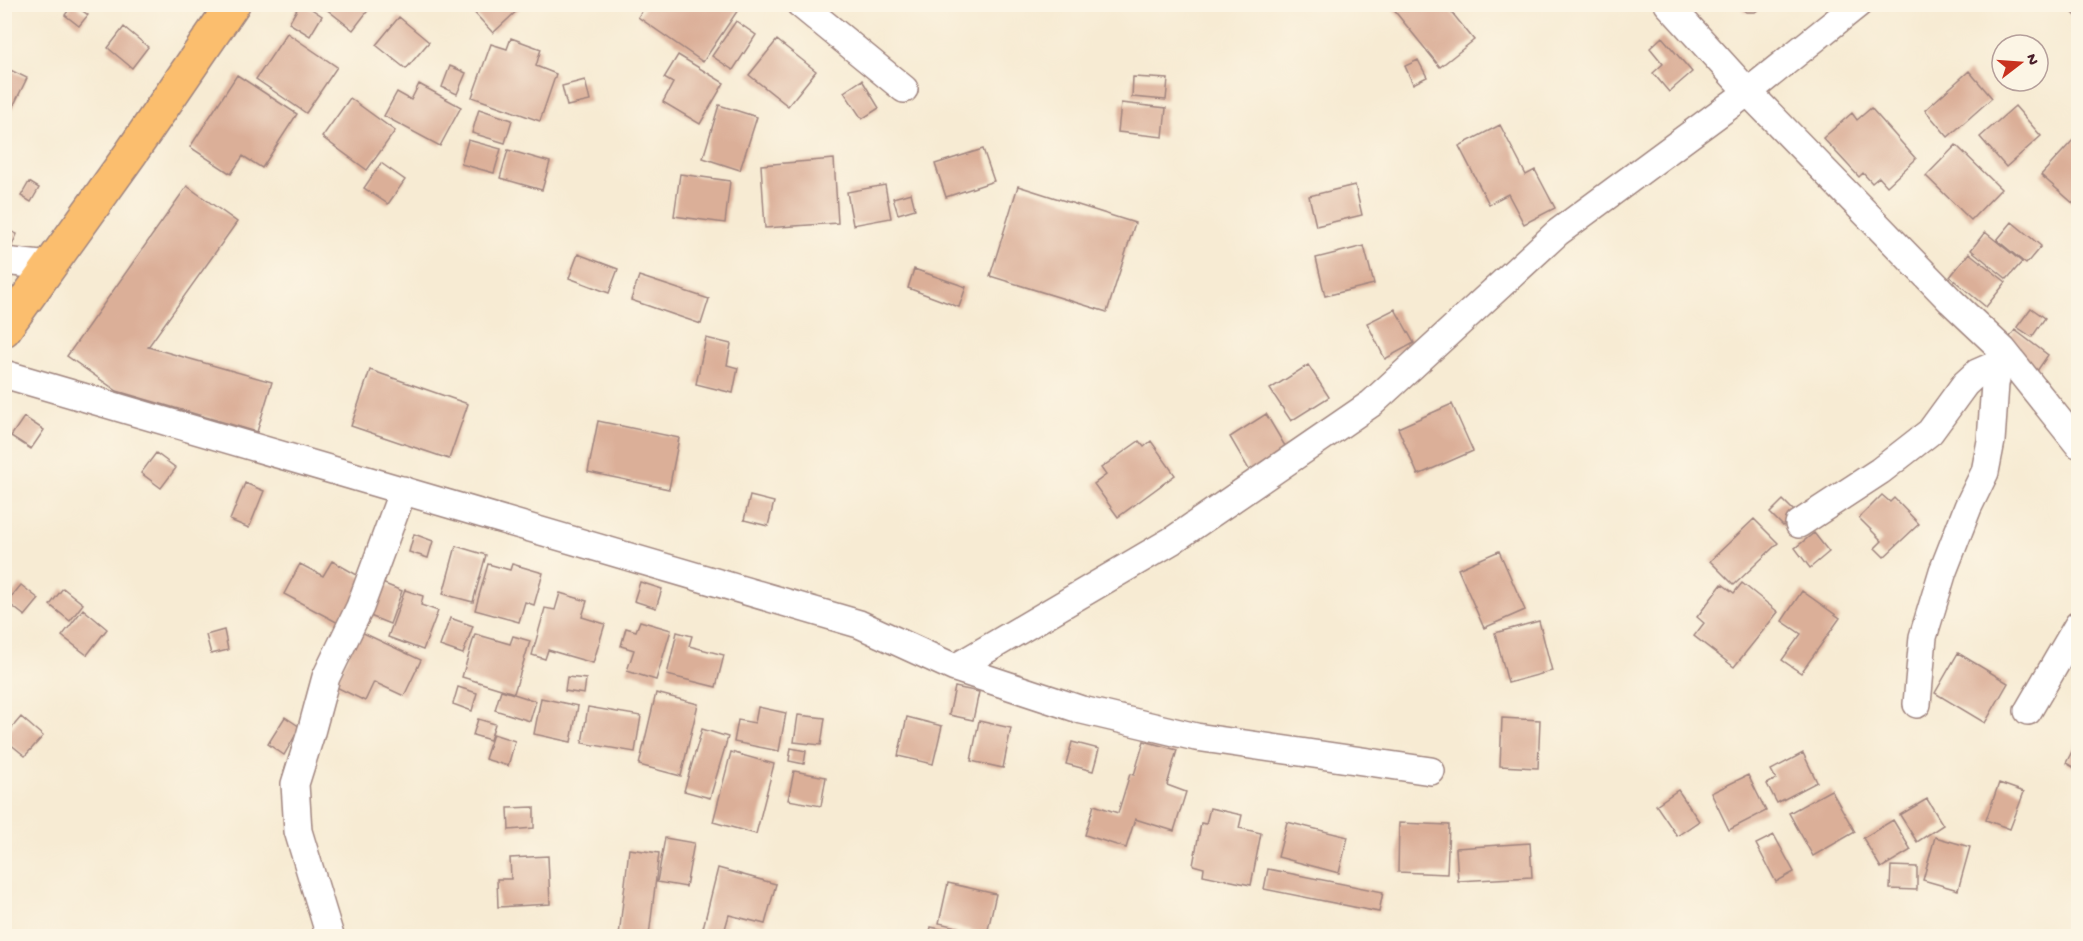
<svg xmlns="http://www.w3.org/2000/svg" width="2083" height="941" font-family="'Gochi Hand',sans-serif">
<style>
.building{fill:#dbaf98}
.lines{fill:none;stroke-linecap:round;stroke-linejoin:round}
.minor-casing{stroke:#a0857f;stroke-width:30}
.major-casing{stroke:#a0857f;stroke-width:36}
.minor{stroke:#fff;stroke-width:27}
.major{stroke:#fbbe6e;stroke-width:33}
</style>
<rect width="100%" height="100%" fill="#fcf5e5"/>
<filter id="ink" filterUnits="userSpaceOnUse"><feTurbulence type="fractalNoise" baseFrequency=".0167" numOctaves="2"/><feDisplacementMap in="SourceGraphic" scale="12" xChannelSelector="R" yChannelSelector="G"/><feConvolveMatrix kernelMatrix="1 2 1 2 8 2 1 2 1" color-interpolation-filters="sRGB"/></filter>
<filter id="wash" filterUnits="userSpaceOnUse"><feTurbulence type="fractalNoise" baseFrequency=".008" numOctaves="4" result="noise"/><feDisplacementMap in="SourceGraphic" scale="24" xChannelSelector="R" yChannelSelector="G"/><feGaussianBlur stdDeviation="1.35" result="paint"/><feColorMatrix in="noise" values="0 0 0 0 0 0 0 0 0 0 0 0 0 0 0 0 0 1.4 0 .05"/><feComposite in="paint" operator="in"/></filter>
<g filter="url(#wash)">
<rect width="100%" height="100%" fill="#f7ebd3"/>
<g id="blocks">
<path class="building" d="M73 4 88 15 79 26 65 15Z
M300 4H304L322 16 310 36 289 23Z
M320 4H373L353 30Z
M474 4H520L522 6 493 33 470 8Z
M647 4H742L703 62 638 17Z
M1398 4H1445L1474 40 1440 67 1393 9Z
M1736 4H1766L1755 12H1746Z
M2064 4H2078V18Z
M399 17 429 42 406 69 376 45Z
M736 21 756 35 733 70 712 56Z
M124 27 148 47 132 68 108 48Z
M287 33 337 67 306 113 256 79Z
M1662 37 1692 72 1669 92 1653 73 1663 64 1650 48Z
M511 38 541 49 536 66 556 74 540 121 472 97 491 44 507 49Z
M777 40 816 71 788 106 749 75Z
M678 55 724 83 700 124 663 102 673 83 664 78Z
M1418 60 1427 77 1413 84 1405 66Z
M450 66 466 73 457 94 442 87Z
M4 67 27 78 4 125Z
M1969 71 1992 98 1948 137 1925 110Z
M237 75 297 114 262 168 243 156 231 174 190 147Z
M1133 77 1168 79 1166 100 1132 97Z
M585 80 590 101 567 106 562 86Z
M862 80 879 108 862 119 844 92Z
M419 84 461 107 440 146 384 116 397 92 411 100Z
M350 98 395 131 367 170 322 137Z
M1121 103 1166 108 1163 137 1118 132Z
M719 105 757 117 740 170 703 158Z
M2015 106 2041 136 2006 167 1980 137Z
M1871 108 1916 159 1887 186 1879 177 1872 183 1863 173 1859 177 1823 138 1852 113 1857 120Z
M479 109 512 120 505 143 472 133Z
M1500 125 1526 175 1535 170 1555 208 1524 224 1508 194 1489 204 1459 146Z
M2074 139 2078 143V200L2075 205 2041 175Z
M468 140 501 149 494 173 461 164Z
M1956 145 2001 189 1971 220 1926 176Z
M983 149 994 181 946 197 935 164Z
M508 150 550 162 542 190 500 178Z
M834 159 838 223 765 228 761 165Z
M381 163 405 180 388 204 364 188Z
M680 174 730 181 725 223 674 216Z
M29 182 39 188 31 202 21 196Z
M885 185 891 218 853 225 847 192Z
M1355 185 1362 215 1316 226 1309 196Z
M187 186 237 222 148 347 272 382 257 432 117 391 67 356Z
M1018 186 1135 223 1107 312 990 276Z
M911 193 915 209 898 214 893 198Z
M2012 222 2041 246 2026 264 1997 240Z
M4 228 17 234 9 252 4 249Z
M1985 232 2022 262 2007 279 1971 250Z
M1364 246 1374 284 1325 296 1316 258Z
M1969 253 2006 282 1986 307 1950 277Z
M578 254 618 269 609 293 569 278Z
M914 269 966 287 959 307 908 288Z
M639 276 709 299 701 324 631 300Z
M2031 308 2045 318 2032 337 2017 327Z
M1395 309 1414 343 1385 359 1367 323Z
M2015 330 2048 355 2035 374 2002 348Z
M706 338 731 344 727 365 738 368 733 393 696 384Z
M1308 365 1329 397 1291 421 1270 389Z
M370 370 468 404 449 459 351 426Z
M1452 404 1473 451 1418 475 1398 428Z
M1266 414 1288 451 1251 473 1230 437Z
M24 417 44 430 31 449 11 436Z
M598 421 679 438 669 489 588 472Z
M1139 441 1144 447 1151 441 1175 475 1118 517 1094 484 1106 475 1101 468Z
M156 453 176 468 161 488 141 473Z
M245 483 264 491 249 528 230 520Z
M1882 495 1890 502 1894 498 1919 524 1884 557 1875 548 1882 541 1859 518Z
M750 496 774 502 768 526 744 520Z
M1783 500 1796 513 1783 526 1770 513Z
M1754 519 1778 543 1734 585 1710 561Z
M1814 533 1829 552 1810 568 1795 548Z
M414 534 433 541 428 558 409 552Z
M456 546 486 555 473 602 443 594Z
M1499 551 1525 610 1484 628 1458 569Z
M332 561 366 580 342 625 284 594 300 564 323 576Z
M488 564 510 570 512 564 543 573 534 605 525 602 519 622 475 610Z
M377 581 402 591 390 624 365 614Z
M640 582 662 589 656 608 634 601Z
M1742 583 1778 612 1734 667 1694 636 1704 623 1697 617 1722 584 1734 593Z
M21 585 39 599 25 616 7 602Z
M63 588 83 604 70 621 50 605Z
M405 590 423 596 421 605 438 611 423 650 388 637Z
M1802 591 1840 618 1801 673 1782 660 1801 634 1782 621Z
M560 593 587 601 582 617 605 624 593 663 548 650 545 659 532 655 545 608 555 610Z
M83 609 107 629 87 655 62 636Z
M450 618 473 626 463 654 440 646Z
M640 621 671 630 656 680 627 671 634 650 621 646 626 628 636 631Z
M1539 621 1552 671 1508 683 1495 633Z
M224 630 228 650 211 654 206 635Z
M359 631 421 660 404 696 374 682 365 701 334 686Z
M677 632 692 636 689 646 724 655 716 687 667 675Z
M475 634 510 644 513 636 530 641 514 693 462 677Z
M1958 653 2008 683 1985 723 1935 693Z
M567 677 586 679 584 694 565 691Z
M458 687 477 693 472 711 453 704Z
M955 687 979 692 973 720 949 715Z
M501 690 536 701 530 721 495 710Z
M656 693 698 704 681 776 639 765Z
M541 698 578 706 571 742 534 734Z
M588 707 641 716 635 752 582 743Z
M758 707 786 713 779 751 734 742 738 720 755 723Z
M798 715 825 718 821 745 794 742Z
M21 717 43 736 25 756 4 739V737Z
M285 717 300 727 284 755 268 744Z
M907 717 942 726 933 764 898 756Z
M1502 718 1540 720 1538 768 1500 766Z
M478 719 495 724 490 740 473 735Z
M979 721 1011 728 1003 768 971 761Z
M702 729 728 737 710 798 684 791Z
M493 734 515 741 508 766 485 759Z
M2078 740V770L2066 763Z
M1144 741 1177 750 1167 785 1186 792 1174 831 1135 819 1126 848 1085 835 1094 805 1118 813 1130 774 1134 775Z
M1072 742 1099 749 1093 771 1066 764Z
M791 748 806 751 804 764 789 761Z
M731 752 774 764 756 834 713 822Z
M1803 753 1817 782 1777 803 1767 784 1776 779 1771 770Z
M794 771 826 777 821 806 788 800Z
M1748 775 1766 811 1729 830 1711 793Z
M1999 783 2024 792 2010 829 1986 820Z
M1678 790 1699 821 1677 836 1656 805Z
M1831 790 1855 832 1813 856 1789 813Z
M1927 799 1943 825 1917 842 1900 815Z
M534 807V828L509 830 508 808Z
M1210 808 1242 815 1239 828 1261 833 1251 885 1203 875 1204 868 1193 865 1201 823 1206 824Z
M1893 820 1911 850 1881 868 1863 838Z
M1287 822 1348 837 1339 873 1278 857Z
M1399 823 1449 825 1447 874 1398 872Z
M1774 835 1794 872 1776 882 1756 844Z
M1935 837 1970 847 1958 890 1923 880Z
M665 838 694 843 686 887 657 882Z
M1530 843 1532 877 1458 881 1456 848Z
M629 849 659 853 649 936H619Z
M548 856 550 904 498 907 497 879H511L510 858Z
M1891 866 1917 867V890L1890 889Z
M718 868 776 884 765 924 729 915 723 936H701Z
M1268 869 1383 892 1379 912 1264 889Z
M948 883 996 894 987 934 939 923Z
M931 927 955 932 954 936H929Z"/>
</g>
</g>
<g filter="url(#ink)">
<use href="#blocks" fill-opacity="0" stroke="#a0857f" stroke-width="1.5"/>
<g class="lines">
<g class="minor-casing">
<path id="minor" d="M800 4 904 89
M1668 4 1748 92 1951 301 2003 350 2078 444
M4 261 50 266
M4 374 859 624 955 668 1082 710 1196 737 1431 771
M1799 524 1880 471 1930 432 1965 384 1977 373 2000 363
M955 668 1173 540 1372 403 1557 233 1748 92 1858 4
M1917 704 1923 637 1943 571 1968 507 1985 472 1991 441 1995 384 2003 350
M2028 711 2078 625
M330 936 298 831 295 784 310 736 326 677 360 607 403 490"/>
</g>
<g class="major-casing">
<path id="major" d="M4 330 131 153 233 4"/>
</g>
<use href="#minor" class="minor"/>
<use href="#major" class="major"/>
</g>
</g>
<rect width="2083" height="941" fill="none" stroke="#fcf5e5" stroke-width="24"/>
<g transform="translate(2020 63) rotate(73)"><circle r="28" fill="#fcf5e5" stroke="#b59f9b" stroke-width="1.5"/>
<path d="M0-4.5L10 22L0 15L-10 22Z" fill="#c8321e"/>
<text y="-9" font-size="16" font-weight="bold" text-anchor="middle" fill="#4a1f2b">N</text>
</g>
</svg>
